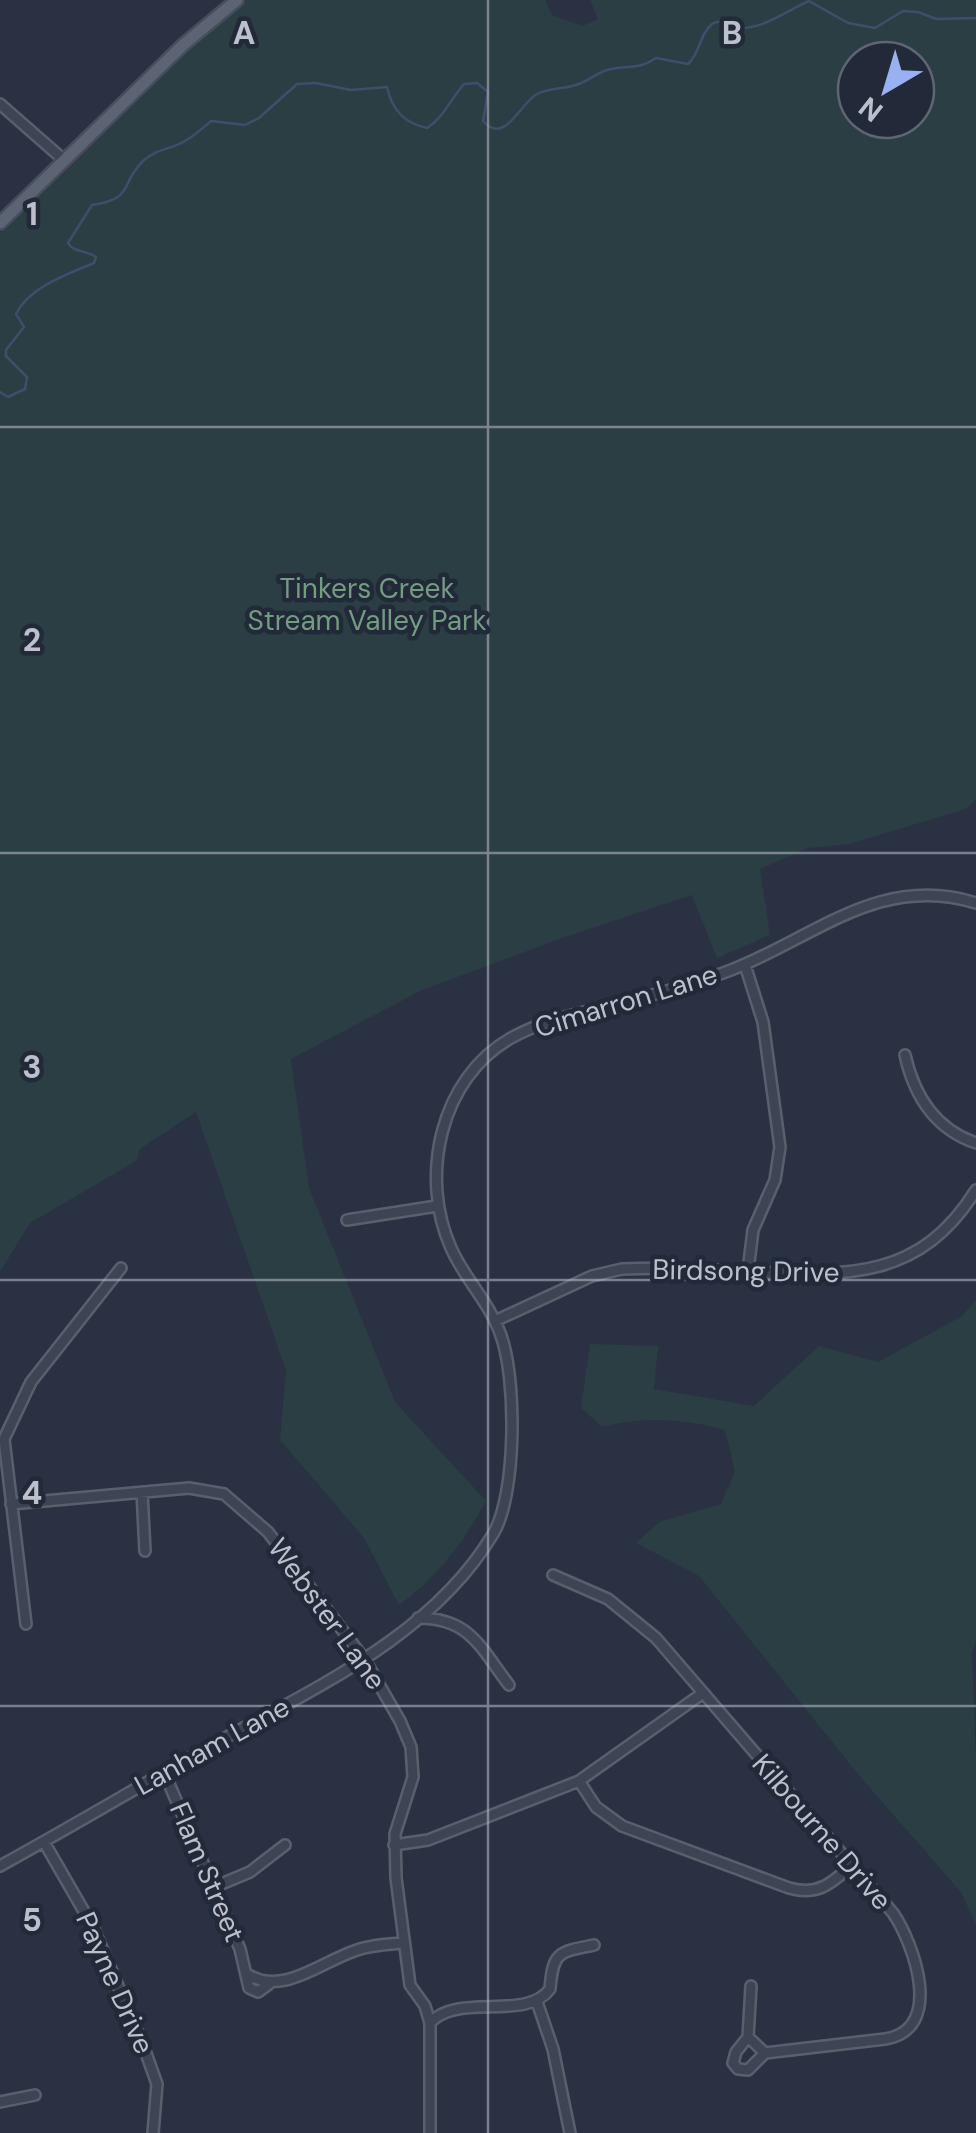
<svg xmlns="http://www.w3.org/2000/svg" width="976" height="2133" font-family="'DM Sans',sans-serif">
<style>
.green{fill:#2b3e44;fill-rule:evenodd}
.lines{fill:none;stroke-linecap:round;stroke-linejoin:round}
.stream{stroke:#404d6b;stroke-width:2.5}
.minor-casing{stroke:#595f6d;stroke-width:14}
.major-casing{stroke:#474d5c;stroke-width:16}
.minor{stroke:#3d4453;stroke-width:9}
.major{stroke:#5c6372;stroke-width:11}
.grid{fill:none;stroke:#bbc0cc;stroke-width:2.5;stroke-opacity:0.55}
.labels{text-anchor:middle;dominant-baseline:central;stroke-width:9;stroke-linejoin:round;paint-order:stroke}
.park-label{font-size:28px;fill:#739c81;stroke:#222938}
.street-label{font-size:28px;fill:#bbc0cc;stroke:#222938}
.grid-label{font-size:32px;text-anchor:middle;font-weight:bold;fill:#bbc0cc;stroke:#222938;stroke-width:9;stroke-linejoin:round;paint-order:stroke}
</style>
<rect width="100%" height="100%" fill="#293143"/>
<path class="green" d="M246 0H545L552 15 582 26 598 19 590 0H976V800L966 809 849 844 808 848 760 869 770 935 717 958 692 895 565 937 422 990 291 1059 309 1188 395 1402 486 1501C463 1543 439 1576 399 1605L364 1538 280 1440 286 1370 196 1112 140 1149 136 1161 30 1223 0 1272V233L187 50ZM856 60H916V120H856Z
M976 1300V1638L972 1654 976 1758V1925L961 1892 862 1779 699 1576 636 1543 659 1522 721 1504 735 1471 725 1430C684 1419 644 1416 602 1427L581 1408 590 1344 658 1346 654 1389 754 1406 819 1346 878 1362 962 1316Z"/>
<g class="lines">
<path class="stream" d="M0 392 8 397 25 389 27 377 6 356V350L24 327 16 314C29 287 68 274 94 263L96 257C88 250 73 253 68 243L92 205C136 198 119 184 143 161 157 148 170 150 185 141 194 136 203 128 211 121L245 125 259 118 297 84 316 83 351 90 387 87C392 110 404 123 427 128 444 117 450 100 464 84L477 83 488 92 483 121C505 146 519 104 537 94 548 88 563 89 576 85 588 82 598 71 611 69 631 65 638 70 656 58L688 64C700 54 699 35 712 24 721 17 733 28 743 28 764 28 790 9 809 1L848 23 875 28 903 11 918 12 936 19 976 18"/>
<g class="minor-casing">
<path id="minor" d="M0 104 65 161
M745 965 763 1022 780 1147 775 1180 753 1230 748 1271
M905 1055C914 1095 935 1129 976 1143
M347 1220 437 1206
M495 1321 592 1276 622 1269C665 1267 710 1269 753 1272 847 1276 920 1280 976 1190
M142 1492 145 1551
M11 1504 189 1488 224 1494 268 1532 365 1660 400 1721 411 1747 413 1777 395 1834 396 1878 410 1985 425 2006 430 2023V2133
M553 1575 608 1599 656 1638 893 1913C914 1944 945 2030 885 2039L765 2053 748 2037
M418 1618C470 1618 480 1647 509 1685
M26 1624 4 1439 31 1382 121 1268
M164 1772 240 1949 249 1988 258 1992 269 1984
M579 1781 596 1807 622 1826 789 1888C817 1896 831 1884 851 1866
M44 1842 93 1927 142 2042 157 2084 153 2133
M394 1845 428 1840 579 1781 703 1693
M0 1866C69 1828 138 1787 207 1748 308 1691 431 1638 493 1534 517 1495 517 1375 500 1333 489 1302 464 1278 451 1248 419 1177 440 1078 511 1038 545 1019 583 1013 620 1003 655 995 689 985 723 973 810 942 877 872 976 903
M214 1887 250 1872 285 1845
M247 1974C283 1997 322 1961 357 1950 372 1945 388 1944 404 1943
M751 1986 748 2037 736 2052 733 2063 738 2069 748 2070 765 2053
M537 2002 553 2049 570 2133
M430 2023C457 1992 526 2022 550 1989 553 1952 558 1952 594 1945
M0 2102 35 2095"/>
</g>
<g class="major-casing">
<path id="major" d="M0 223 183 45 237 0"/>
</g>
<use href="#minor" class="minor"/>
<use href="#major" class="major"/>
</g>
<path class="grid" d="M488 0V2133M0 427H976M0 853H976M0 1280H976M0 1706H976"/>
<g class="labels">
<g class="park-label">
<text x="367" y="588">Tinkers Creek<tspan x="367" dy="32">Stream Valley Park</tspan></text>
</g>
<g class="street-label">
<text transform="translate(626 1001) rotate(-17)">Cimarron Lane</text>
<text transform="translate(746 1271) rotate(1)">Birdsong Drive</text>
<text transform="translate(327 1614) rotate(54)">Webster Lane</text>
<text transform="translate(212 1746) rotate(-29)">Lanham Lane</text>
<text transform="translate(822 1832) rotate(49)">Kilbourne Drive</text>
<text transform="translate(207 1872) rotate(67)">Flam Street</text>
<text transform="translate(115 1983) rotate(66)">Payne Drive</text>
</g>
</g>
<g class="grid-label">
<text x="244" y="44">A</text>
<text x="732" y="44">B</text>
<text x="32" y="225">1</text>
<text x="32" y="651">2</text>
<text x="32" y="1078">3</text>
<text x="32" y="1504">4</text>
<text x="32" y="1931">5</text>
</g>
<g transform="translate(886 90) rotate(218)"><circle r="48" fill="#222938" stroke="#5f6573" stroke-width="2.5"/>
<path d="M0-8L18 38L0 25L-18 38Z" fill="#99b1f3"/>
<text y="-15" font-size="28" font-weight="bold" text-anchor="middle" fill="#bbc0cc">N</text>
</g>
</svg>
